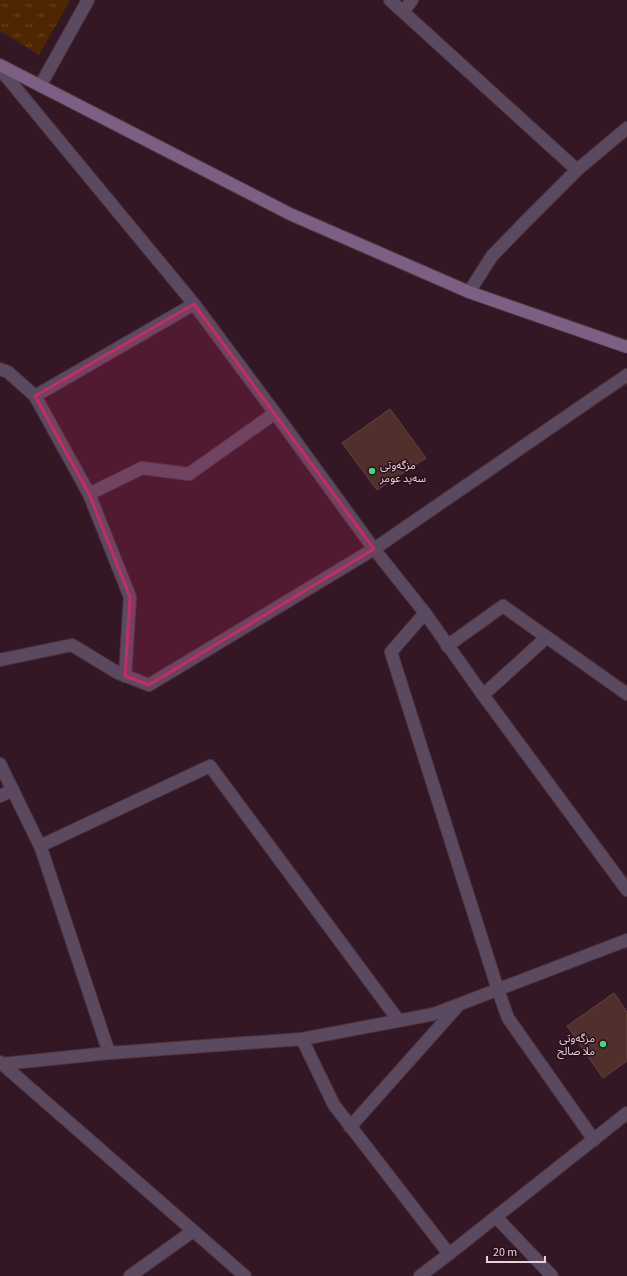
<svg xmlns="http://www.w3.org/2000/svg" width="627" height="1276" font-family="'Source Sans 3','Noto Sans Arabic',sans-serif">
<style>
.park{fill:url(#park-tufts)}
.building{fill:#502f2d;stroke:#64423f}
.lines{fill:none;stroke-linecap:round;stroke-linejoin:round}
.street-casing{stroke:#503541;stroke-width:14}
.secondary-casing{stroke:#503541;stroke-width:14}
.street{stroke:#5b4960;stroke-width:12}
.secondary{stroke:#7c6083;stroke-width:12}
.marked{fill:#c62b68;fill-opacity:0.2;stroke:#c62b68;stroke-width:3;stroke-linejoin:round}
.poi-dot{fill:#41d77c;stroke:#280d1a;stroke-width:1.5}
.labels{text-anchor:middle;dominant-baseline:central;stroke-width:3;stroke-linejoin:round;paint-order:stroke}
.poi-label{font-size:11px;fill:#e6d2da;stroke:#280d1a;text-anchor:start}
</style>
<defs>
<pattern id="park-tufts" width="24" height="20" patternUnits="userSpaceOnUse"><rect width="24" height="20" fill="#502601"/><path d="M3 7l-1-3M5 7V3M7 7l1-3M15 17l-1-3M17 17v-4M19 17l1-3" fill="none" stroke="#694525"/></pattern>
</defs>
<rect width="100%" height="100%" fill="#331724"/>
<path class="park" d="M0 0H70L39 55 0 31Z"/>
<path class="building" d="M390 409 426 458 377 490 342 443Z
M614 993 627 1012V1061L603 1078 567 1026Z"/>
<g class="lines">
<g class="street-casing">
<path id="street" d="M390 0 577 170
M403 12 412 0
M0 69 194 304 275 413 374 549 425 613 483 695 627 890
M40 86 88 0
M469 292 492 256 526 221 577 170 627 128
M0 369 8 372 35 396 89 494 130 597 125 676
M35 396 194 304
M89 494 142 468 189 474 275 413
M425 613 391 652 498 990 508 1018 594 1140
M447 646 503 606 627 694
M0 660 72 645 118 673 149 685 374 549 627 375
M483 695 547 637
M0 764 41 848 109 1053
M0 796 13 790
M40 846 210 766 399 1021
M302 1039 334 1105 449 1254
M0 1062 245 1276
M2 1064 109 1053 302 1039 434 1014 627 940
M350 1127 457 1007
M496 1217 552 1276
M130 1276 193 1231
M420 1276 449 1254 627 1113"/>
</g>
<g class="secondary-casing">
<path id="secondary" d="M0 65 290 214 469 292 627 347"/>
</g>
<use href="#street" class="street"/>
<use href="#secondary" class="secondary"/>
</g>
<path class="marked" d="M194 304 374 549 149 685 125 676 130 597 89 494 35 396Z"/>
<g class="poi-dot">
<circle cx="372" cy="471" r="4"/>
<circle cx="603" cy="1044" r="4"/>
</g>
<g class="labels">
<g class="poi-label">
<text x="380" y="465">مزگەوتی<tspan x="380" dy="13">سەید عومر</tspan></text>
<text x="595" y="1038" text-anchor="end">مزگه‌وتی<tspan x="595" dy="13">ملا صالح</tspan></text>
</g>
</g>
<path d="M487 1256v6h58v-6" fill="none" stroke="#e6d2da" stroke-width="2"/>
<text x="493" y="1256" font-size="12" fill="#e6d2da" stroke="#280d1a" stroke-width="3" paint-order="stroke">20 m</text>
</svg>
